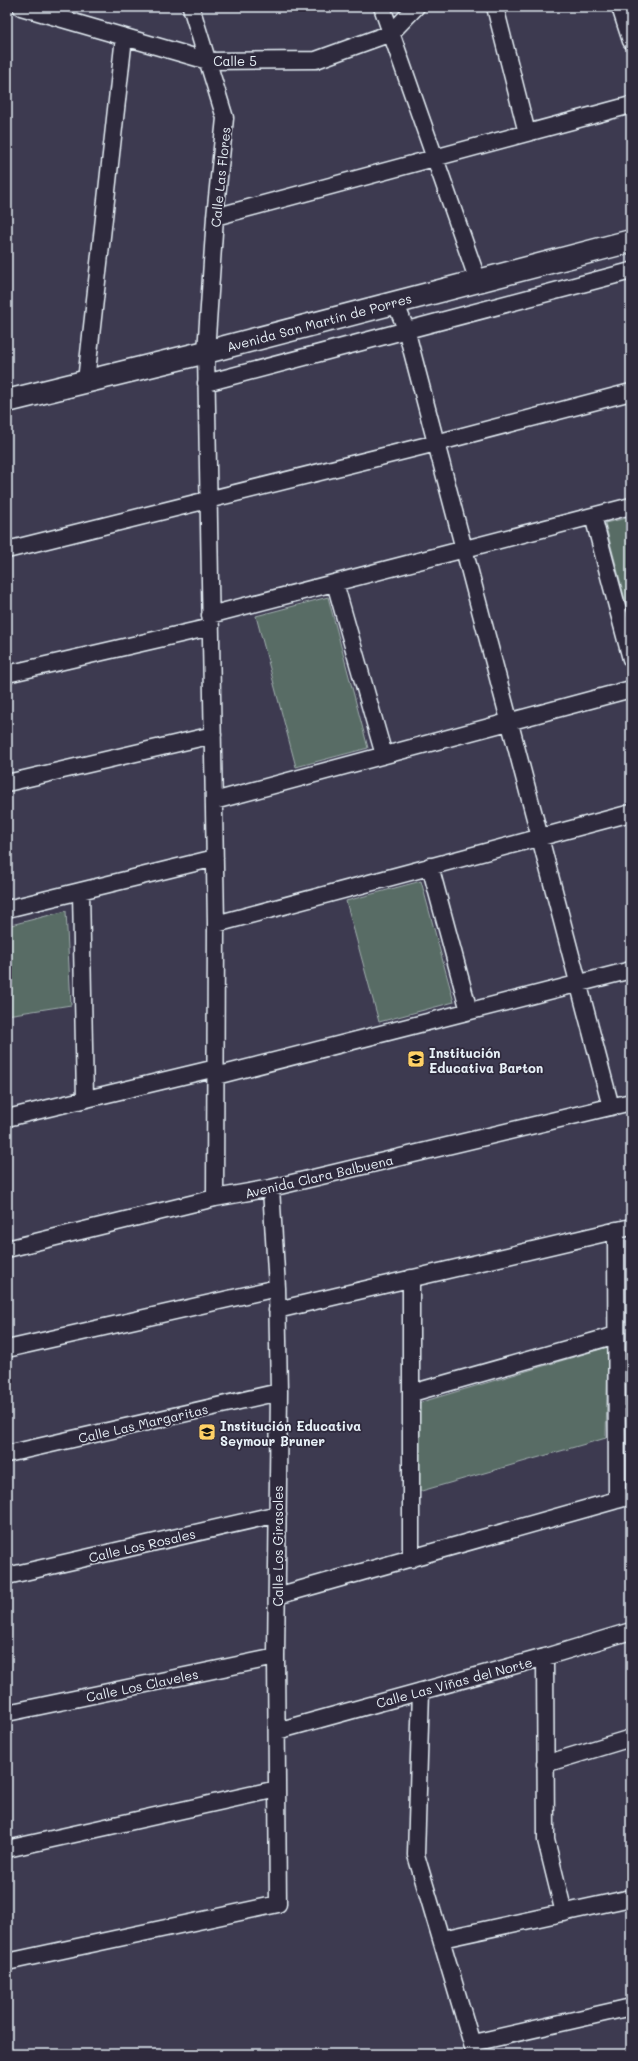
<svg xmlns="http://www.w3.org/2000/svg" width="638" height="2061" font-family="Mali,sans-serif">
<style>
.green{fill:#596c65;stroke:#a0aeae}
.lines{fill:none;stroke-linecap:round;stroke-linejoin:round}
.street-casing{stroke:#e8f1f8;stroke-width:19}
.secondary-casing{stroke:#e8f1f8;stroke-width:25}
.street{stroke:#2f2a3d;stroke-width:16}
.secondary{stroke:#2f2a3d;stroke-width:22}
.labels{text-anchor:middle;dominant-baseline:central;stroke-width:3.5;stroke-linejoin:round;paint-order:stroke}
.street-label{font-size:13px;fill:#e8f1f8;stroke:#2f2a3d}
.poi-label{font-size:13px;font-weight:bold;fill:#e8f1f8;stroke:#2f2a3d;text-anchor:start}
</style>
<rect width="100%" height="100%" fill="#3d3a50"/>
<filter id="ink" filterUnits="userSpaceOnUse"><feTurbulence type="fractalNoise" baseFrequency=".025" numOctaves="2"/><feDisplacementMap in="SourceGraphic" scale="8" xChannelSelector="R" yChannelSelector="G"/><feConvolveMatrix kernelMatrix="1 2 1 2 8 2 1 2 1" color-interpolation-filters="sRGB"/></filter>
<g filter="url(#ink)">
<path class="green" d="M631 517V622L605 523Z
M328 597 368 748 296 767 256 616Z
M421 881 454 1002 379 1022 346 901Z
M66 911 71 1005 7 1015V926Z
M608 1347 606 1438 418 1492V1403Z"/>
<g class="lines">
<g class="street-casing">
<path id="street" d="M21 7 208 61 316 60 391 33 416 7
M191 7 225 118 215 217 206 352 216 924 215 1198
M382 7 478 281
M495 7 527 133
M620 7 631 41
M215 217 631 105
M395 302 406 329 611 1107
M86 381 124 37
M206 383 631 271
M593 516 631 659
M7 550 436 443 631 392
M335 583 384 755
M210 615 631 506
M7 674 211 627
M7 783 213 735
M214 801 631 689
M430 866 469 1011
M81 891 85 1099
M7 909 215 858
M216 924 631 813
M216 1076 631 970
M7 1118 216 1068
M616 1230 617 1500
M7 1249 215 1198 271 1188 631 1102
M411 1278V1559
M277 1310 631 1227
M7 1349 277 1288
M412 1393 616 1335
M7 1454 279 1392
M7 1576 278 1514
M277 1596 631 1496
M545 1657 546 1840 564 1913
M421 1691 416 1855 475 2054
M7 1713 276 1657
M277 1731 545 1657 631 1631
M545 1764 631 1738
M7 1849 277 1789
M442 1939 631 1898
M7 1962 278 1904 276 1657 279 1392 277 1288 271 1188
M473 2043 631 2007"/>
</g>
<g class="secondary-casing">
<path id="secondary" d="M7 401 206 352 631 241"/>
</g>
<use href="#street" class="street"/>
<use href="#secondary" class="secondary"/>
</g>
</g>
<defs>
<g id="school-square" transform="scale(0.9)"><rect x="-9" y="-9" width="18" height="18" rx="4" fill="#ffd166" stroke="#2f2a3d"/><path d="M0-5L7-2L0 1L-7-2ZM-4 1L0 2.5L4 1V4Q0 6-4 4Z" fill="#111"/></g>
</defs>
<g fill-rule="evenodd">
<use href="#school-square" x="416" y="1059"/>
<use href="#school-square" x="207" y="1432"/>
</g>
<g class="labels">
<g class="street-label">
<text x="235" y="60">Calle 5</text>
<text transform="translate(220 177) rotate(-84)">Calle Las Flores</text>
<text transform="translate(319 322) rotate(-15)">Avenida San Martín de Porres</text>
<text transform="translate(319 1176) rotate(-13)">Avenida Clara Balbuena</text>
<text transform="translate(143 1423) rotate(-13)">Calle Las Margaritas</text>
<text transform="translate(142 1545) rotate(-13)">Calle Los Rosales</text>
<text transform="translate(277 1546) rotate(-90)">Calle Los Girasoles</text>
<text transform="translate(454 1682) rotate(-15)">Calle Las Viñas del Norte</text>
<text transform="translate(142 1685) rotate(-12)">Calle Los Claveles</text>
</g>
<g class="poi-label">
<text x="429" y="1052">Institución<tspan x="429" dy="15">Educativa Barton</tspan></text>
<text x="220" y="1425">Institución Educativa<tspan x="220" dy="15">Seymour Bruner</tspan></text>
</g>
</g>
<rect width="638" height="2061" fill="none" stroke="#2f2a3d" stroke-width="24"/>
<rect x="12" y="12" width="614" height="2037" fill="none" stroke="#e8f1f8" stroke-width="1.5" filter="url(#ink)"/>
</svg>
